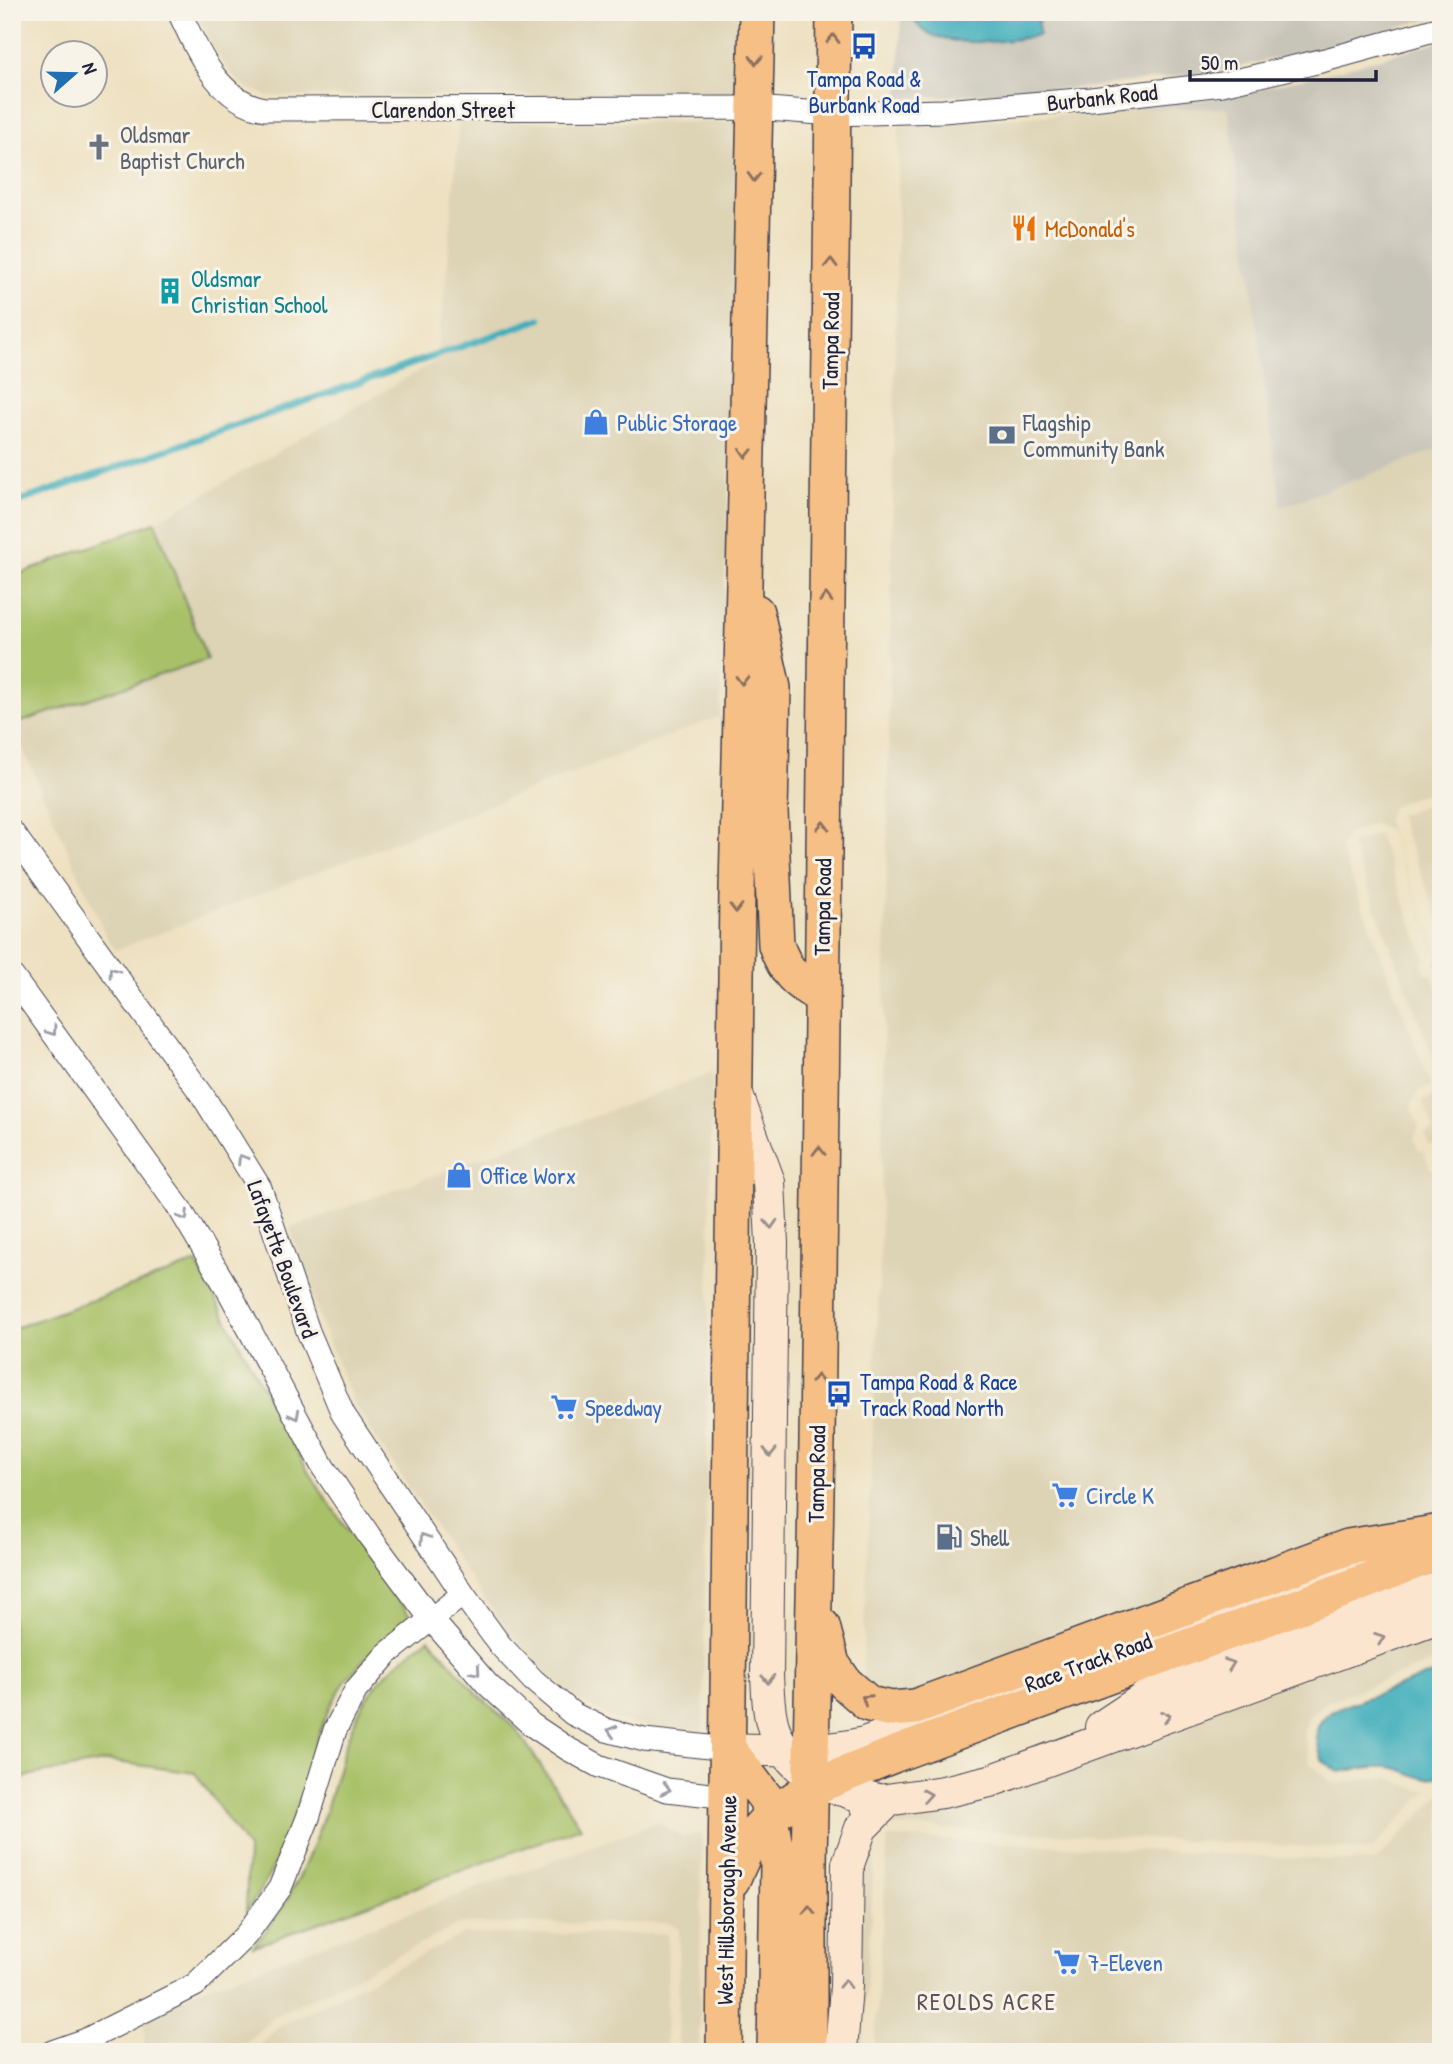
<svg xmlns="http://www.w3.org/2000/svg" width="1453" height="2064" font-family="'Patrick Hand',sans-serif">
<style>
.built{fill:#ddd3b5}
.industrial{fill:#c7c4b8}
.green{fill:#a8c167;stroke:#657251;stroke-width:2}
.water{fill:#3faebb;stroke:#30687b;stroke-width:2}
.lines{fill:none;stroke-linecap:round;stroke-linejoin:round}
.stream{stroke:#3faebb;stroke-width:7}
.minor-casing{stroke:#413f4f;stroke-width:25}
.secondary-casing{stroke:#413f4f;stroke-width:34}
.primary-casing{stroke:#413f4f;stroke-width:38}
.minor{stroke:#fff;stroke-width:23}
.secondary{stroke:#fbe5cf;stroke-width:32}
.primary{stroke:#f5bf86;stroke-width:35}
.oneway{stroke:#8c7060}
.oneway2{stroke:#9c9ca7}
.oneway3{stroke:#998d8c}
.labels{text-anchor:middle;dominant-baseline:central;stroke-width:6;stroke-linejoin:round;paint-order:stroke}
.transit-label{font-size:23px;fill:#164399;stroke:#f7f3e8}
.street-label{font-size:23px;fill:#22223b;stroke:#f7f3e8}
.worship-label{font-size:23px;fill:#5b616d;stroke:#f7f3e8;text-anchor:start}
.food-label{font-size:23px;fill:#c56008;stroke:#f7f3e8;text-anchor:start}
.culture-label{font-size:23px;fill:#0d838f;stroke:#f7f3e8;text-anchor:start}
.shop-label{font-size:23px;fill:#366cbe;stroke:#f7f3e8;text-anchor:start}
.service-label{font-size:23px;fill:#4e5e75;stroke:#f7f3e8;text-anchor:start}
.neighbourhood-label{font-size:24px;letter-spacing:2px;fill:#605056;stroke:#f7f3e8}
</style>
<rect width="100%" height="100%" fill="#f7f3e8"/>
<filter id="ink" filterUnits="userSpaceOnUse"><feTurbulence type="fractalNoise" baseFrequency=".0143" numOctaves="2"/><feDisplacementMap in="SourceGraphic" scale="14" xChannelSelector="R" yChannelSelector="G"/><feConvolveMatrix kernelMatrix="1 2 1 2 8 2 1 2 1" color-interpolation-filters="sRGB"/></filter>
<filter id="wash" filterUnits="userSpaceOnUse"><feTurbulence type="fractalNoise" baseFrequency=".00686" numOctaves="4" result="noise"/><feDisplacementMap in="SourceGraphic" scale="28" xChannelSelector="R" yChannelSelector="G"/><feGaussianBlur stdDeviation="1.57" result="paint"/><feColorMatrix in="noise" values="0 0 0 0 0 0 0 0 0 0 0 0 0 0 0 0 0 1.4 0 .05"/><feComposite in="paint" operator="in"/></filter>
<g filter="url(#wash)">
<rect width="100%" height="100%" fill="#eee1c1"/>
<path class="built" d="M196 12H740L739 95 267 96 244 86 234 77 213 48Z
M1228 107 1281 506 1441 448V787L1394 805 1386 819 1441 961V969L1437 967 1435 962 1438 956 1389 829 1373 824 1347 834 1340 848 1431 1086 1419 1091 1411 1106 1419 1127 1414 1138 1418 1150 1424 1152 1430 1168 1441 1172V1519L913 1694 877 1692 862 1679 880 1262 899 125 943 124 1123 109Z
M459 122H739V185L720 716 116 950 108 940 12 725 207 659 155 522 436 361 447 271Z
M1441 799V926L1398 815Z
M1378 834 1426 960 1422 963 1426 975 1431 974 1441 1000V1078L1351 844Z
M712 1073 703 1734 647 1727 612 1718 582 1703 543 1671 512 1636 475 1586 356 1408 322 1326 290 1228Z
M1441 1094V1161L1434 1144 1429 1145 1425 1134 1434 1130 1423 1101Z
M1441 1629V1659L1328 1701 1310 1715 1304 1731 1310 1763 1331 1782 1338 1784 1372 1778H1390L1420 1790H1428L1371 1850 890 1826 882 1828 876 1838 862 2052H859L862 1865 874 1834 891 1817 896 1818 897 1813Z
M1441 1793V2052H874L888 1837 1375 1862Z
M658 1822 682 1837 702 1832 699 2052H678L679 1930 675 1925 668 1923 461 1924 273 2017 237 2052H144L145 2010Z
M463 1934H668L666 2052H252L278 2027Z"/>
<path class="industrial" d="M901 12H907L922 29 1039 35 1037 12H1441V15L1322 48 1220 71 1091 87 899 99Z
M1441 41V448L1281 507 1228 108 1123 109 1223 97 1328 73Z"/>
<path class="green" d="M155 522 207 659 12 725V577Z
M196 1263 310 1475 358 1545 412 1618C387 1638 362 1658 343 1685 318 1722 309 1769 296 1811 285 1847 268 1881 246 1912L248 1849 195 1773 109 1761 31 1775 12 1784V1329Z
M429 1638 476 1693 517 1730 581 1827 252 1947C291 1906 313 1850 330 1797 340 1763 348 1727 368 1697 383 1673 406 1655 429 1638Z"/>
<path class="water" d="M907 12H1037L1039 35C1008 42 949 49 922 29 916 24 912 17 907 12Z
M1441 1671V1773C1424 1787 1407 1768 1389 1767 1372 1766 1356 1769 1339 1772L1322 1760C1316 1737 1311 1727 1331 1711Z"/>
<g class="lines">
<path class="stream" d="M12 504 540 319"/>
</g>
</g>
<g filter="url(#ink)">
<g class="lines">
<g class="minor-casing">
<path id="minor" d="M179 12C198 51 217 101 265 109L756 108 832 114 943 111 1091 99 1222 84 1325 60 1441 28
M12 832 203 1096 260 1188 308 1331 343 1414 463 1594 500 1645 533 1680 573 1714 606 1730 644 1740 728 1749
M12 976 180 1209 230 1293 323 1467 370 1537 431 1619 487 1684 532 1725 568 1749 599 1766 667 1790 728 1797
M52 2052 86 2040 195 1985 246 1935 280 1888 308 1818 335 1730 356 1690 387 1654 463 1594"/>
</g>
<g class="secondary-casing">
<path id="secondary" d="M737 1095 769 1182 772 1243 767 1675C768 1693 768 1713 774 1729 792 1780 840 1791 887 1802
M1101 1727 1152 1693 1441 1587
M728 1749C774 1750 819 1754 864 1743L1400 1548
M865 1803 943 1792 990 1781 1441 1616
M841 2052 846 1986 848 1864 861 1828 887 1802"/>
</g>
<g class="primary-casing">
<path id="primary" d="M756 612 773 688 770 811 776 945C786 973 796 981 820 996
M822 1626 832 1664 845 1683 869 1704 891 1709 915 1707 1348 1547 1441 1532
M728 1749 767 1800 778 1863 775 2052
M732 1880 752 1836 770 1816 811 1788 893 1755 1346 1589 1441 1551
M724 2052 737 890 757 12
M809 2052V1863L817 1441 834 12"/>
</g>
<use href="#minor" class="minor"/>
<use href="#secondary" class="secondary"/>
<use href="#primary" class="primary"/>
</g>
<defs><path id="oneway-chevron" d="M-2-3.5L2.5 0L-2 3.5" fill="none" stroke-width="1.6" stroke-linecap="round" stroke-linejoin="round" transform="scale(1.75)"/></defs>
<g class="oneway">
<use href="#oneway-chevron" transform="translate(833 39) rotate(-89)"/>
<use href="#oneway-chevron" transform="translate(756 60) rotate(91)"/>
<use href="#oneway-chevron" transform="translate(754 177) rotate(92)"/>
<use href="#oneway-chevron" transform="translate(831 263) rotate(-89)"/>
<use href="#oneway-chevron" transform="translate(746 453) rotate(92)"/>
<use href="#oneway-chevron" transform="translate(826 598) rotate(-89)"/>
<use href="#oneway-chevron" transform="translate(742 680) rotate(91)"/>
<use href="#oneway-chevron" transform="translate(823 826) rotate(-89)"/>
<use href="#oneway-chevron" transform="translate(736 908) rotate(90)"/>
<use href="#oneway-chevron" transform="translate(819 1151) rotate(-90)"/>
<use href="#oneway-chevron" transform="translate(817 1379) rotate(-89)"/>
<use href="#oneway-chevron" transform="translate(866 1699) rotate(-147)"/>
<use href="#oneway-chevron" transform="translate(809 1910) rotate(-90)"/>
</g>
<g class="oneway2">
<use href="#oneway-chevron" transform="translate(113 972) rotate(-126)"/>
<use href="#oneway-chevron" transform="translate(52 1031) rotate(54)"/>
<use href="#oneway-chevron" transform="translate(242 1159) rotate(-122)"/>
<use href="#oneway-chevron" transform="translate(184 1216) rotate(58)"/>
<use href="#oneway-chevron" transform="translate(295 1415) rotate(62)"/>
<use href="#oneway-chevron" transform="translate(424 1538) rotate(-124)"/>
<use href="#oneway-chevron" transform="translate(476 1671) rotate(49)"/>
<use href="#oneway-chevron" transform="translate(612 1731) rotate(-163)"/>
<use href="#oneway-chevron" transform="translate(666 1789) rotate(14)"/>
</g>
<g class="oneway3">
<use href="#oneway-chevron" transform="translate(771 1224) rotate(87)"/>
<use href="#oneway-chevron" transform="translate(770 1452) rotate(91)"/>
<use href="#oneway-chevron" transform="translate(1380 1638) rotate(-20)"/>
<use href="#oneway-chevron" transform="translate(1230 1664) rotate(-20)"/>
<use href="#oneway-chevron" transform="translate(768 1679) rotate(88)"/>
<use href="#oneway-chevron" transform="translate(1166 1716) rotate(-20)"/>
<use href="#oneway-chevron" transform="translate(927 1795) rotate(-10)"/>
<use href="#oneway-chevron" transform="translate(845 1984) rotate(-88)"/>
</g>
</g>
<defs>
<g id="bus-bare" transform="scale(2.1)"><path d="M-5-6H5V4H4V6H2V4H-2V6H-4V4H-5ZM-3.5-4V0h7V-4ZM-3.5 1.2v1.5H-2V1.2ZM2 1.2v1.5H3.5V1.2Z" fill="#1a4fb4" stroke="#f7f3e8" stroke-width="2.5" paint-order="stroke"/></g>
<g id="church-bare" transform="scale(2.1)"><path d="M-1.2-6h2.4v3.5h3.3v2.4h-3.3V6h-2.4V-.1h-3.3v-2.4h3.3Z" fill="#6b7280" stroke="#f7f3e8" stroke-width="2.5" paint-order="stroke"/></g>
<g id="restaurant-bare" transform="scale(2.1)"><path d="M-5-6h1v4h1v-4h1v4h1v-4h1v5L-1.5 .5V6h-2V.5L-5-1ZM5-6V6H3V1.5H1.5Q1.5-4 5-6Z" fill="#e8710a" stroke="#f7f3e8" stroke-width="2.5" paint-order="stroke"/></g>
<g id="building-bare" transform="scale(2.1)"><path d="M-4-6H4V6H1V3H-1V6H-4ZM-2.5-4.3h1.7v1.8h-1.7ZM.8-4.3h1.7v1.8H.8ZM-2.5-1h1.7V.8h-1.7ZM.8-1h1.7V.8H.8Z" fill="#0f9aa8" stroke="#f7f3e8" stroke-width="2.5" paint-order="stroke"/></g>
<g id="shop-bare" transform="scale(2.1)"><path d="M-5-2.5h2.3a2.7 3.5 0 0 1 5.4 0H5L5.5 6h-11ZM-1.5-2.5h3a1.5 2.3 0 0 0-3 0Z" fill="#3f7fe0" stroke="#f7f3e8" stroke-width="2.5" paint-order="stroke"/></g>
<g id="bank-bare" transform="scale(2.1)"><path d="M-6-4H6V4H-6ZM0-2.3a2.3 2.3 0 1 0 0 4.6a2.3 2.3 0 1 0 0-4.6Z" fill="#5c6f8a" stroke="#f7f3e8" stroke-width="2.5" paint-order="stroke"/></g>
<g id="supermarket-bare" transform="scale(2.1)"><path d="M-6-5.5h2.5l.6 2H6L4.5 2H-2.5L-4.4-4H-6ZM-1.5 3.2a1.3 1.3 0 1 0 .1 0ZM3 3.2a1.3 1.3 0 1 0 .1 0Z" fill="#3f7fe0" stroke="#f7f3e8" stroke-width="2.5" paint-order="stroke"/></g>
<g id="fuel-bare" transform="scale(2.1)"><path d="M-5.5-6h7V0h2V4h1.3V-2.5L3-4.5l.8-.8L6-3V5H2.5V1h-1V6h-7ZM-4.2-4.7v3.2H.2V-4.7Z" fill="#5c6f8a" stroke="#f7f3e8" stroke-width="2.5" paint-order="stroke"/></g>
</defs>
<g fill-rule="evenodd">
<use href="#bus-bare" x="864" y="46"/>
<use href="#church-bare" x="99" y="147"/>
<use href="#restaurant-bare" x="1024" y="228"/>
<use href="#building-bare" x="170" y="291"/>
<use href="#shop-bare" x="596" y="422"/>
<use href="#bank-bare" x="1002" y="435"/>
<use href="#shop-bare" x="459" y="1175"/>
<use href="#bus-bare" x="839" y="1394"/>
<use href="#supermarket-bare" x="564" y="1407"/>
<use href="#supermarket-bare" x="1065" y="1495"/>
<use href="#fuel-bare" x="949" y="1537"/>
<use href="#supermarket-bare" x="1067" y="1962"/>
</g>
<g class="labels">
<g class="transit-label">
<text x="864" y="78">Tampa Road &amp;<tspan x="864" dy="26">Burbank Road</tspan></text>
<text x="860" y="1381" text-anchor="start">Tampa Road &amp; Race<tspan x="860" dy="26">Track Road North</tspan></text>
</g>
<g class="street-label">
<text transform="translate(1102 97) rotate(-6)">Burbank Road</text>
<text x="443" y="109">Clarendon Street</text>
<text transform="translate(830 341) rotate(-89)">Tampa Road</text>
<text transform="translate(822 907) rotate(-89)">Tampa Road</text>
<text transform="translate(283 1259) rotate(70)">Lafayette Boulevard</text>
<text transform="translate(816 1474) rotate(-89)">Tampa Road</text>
<text transform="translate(1088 1662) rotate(-20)">Race Track Road</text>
<text transform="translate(726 1900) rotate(-89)">West Hillsborough Avenue</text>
</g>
<g class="worship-label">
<text x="120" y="134">Oldsmar<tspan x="120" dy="26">Baptist Church</tspan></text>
</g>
<g class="food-label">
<text x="1045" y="228">McDonald's</text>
</g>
<g class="culture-label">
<text x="191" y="278">Oldsmar<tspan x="191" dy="26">Christian School</tspan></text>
</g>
<g class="shop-label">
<text x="617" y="422">Public Storage</text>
<text x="480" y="1175">Office Worx</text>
<text x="585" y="1407">Speedway</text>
<text x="1086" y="1495">Circle K</text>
<text x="1088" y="1962">7-Eleven</text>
</g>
<g class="service-label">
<text x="1023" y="422">Flagship<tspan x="1023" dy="26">Community Bank</tspan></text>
<text x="970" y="1537">Shell</text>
</g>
<g class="neighbourhood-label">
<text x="987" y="2001">REOLDS ACRE</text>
</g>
</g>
<rect width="1453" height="2064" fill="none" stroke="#f7f3e8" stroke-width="42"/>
<g transform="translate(74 74) rotate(70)"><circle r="33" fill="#f7f3e8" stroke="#a29fa3" stroke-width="2"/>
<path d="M0-5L12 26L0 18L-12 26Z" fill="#1f6fb2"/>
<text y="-10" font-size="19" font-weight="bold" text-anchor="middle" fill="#22223b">N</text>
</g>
<path d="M1190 70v10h186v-10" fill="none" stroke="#22223b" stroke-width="3.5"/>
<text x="1201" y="70" font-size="21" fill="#22223b" stroke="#f7f3e8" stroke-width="5" paint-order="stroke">50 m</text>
</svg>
